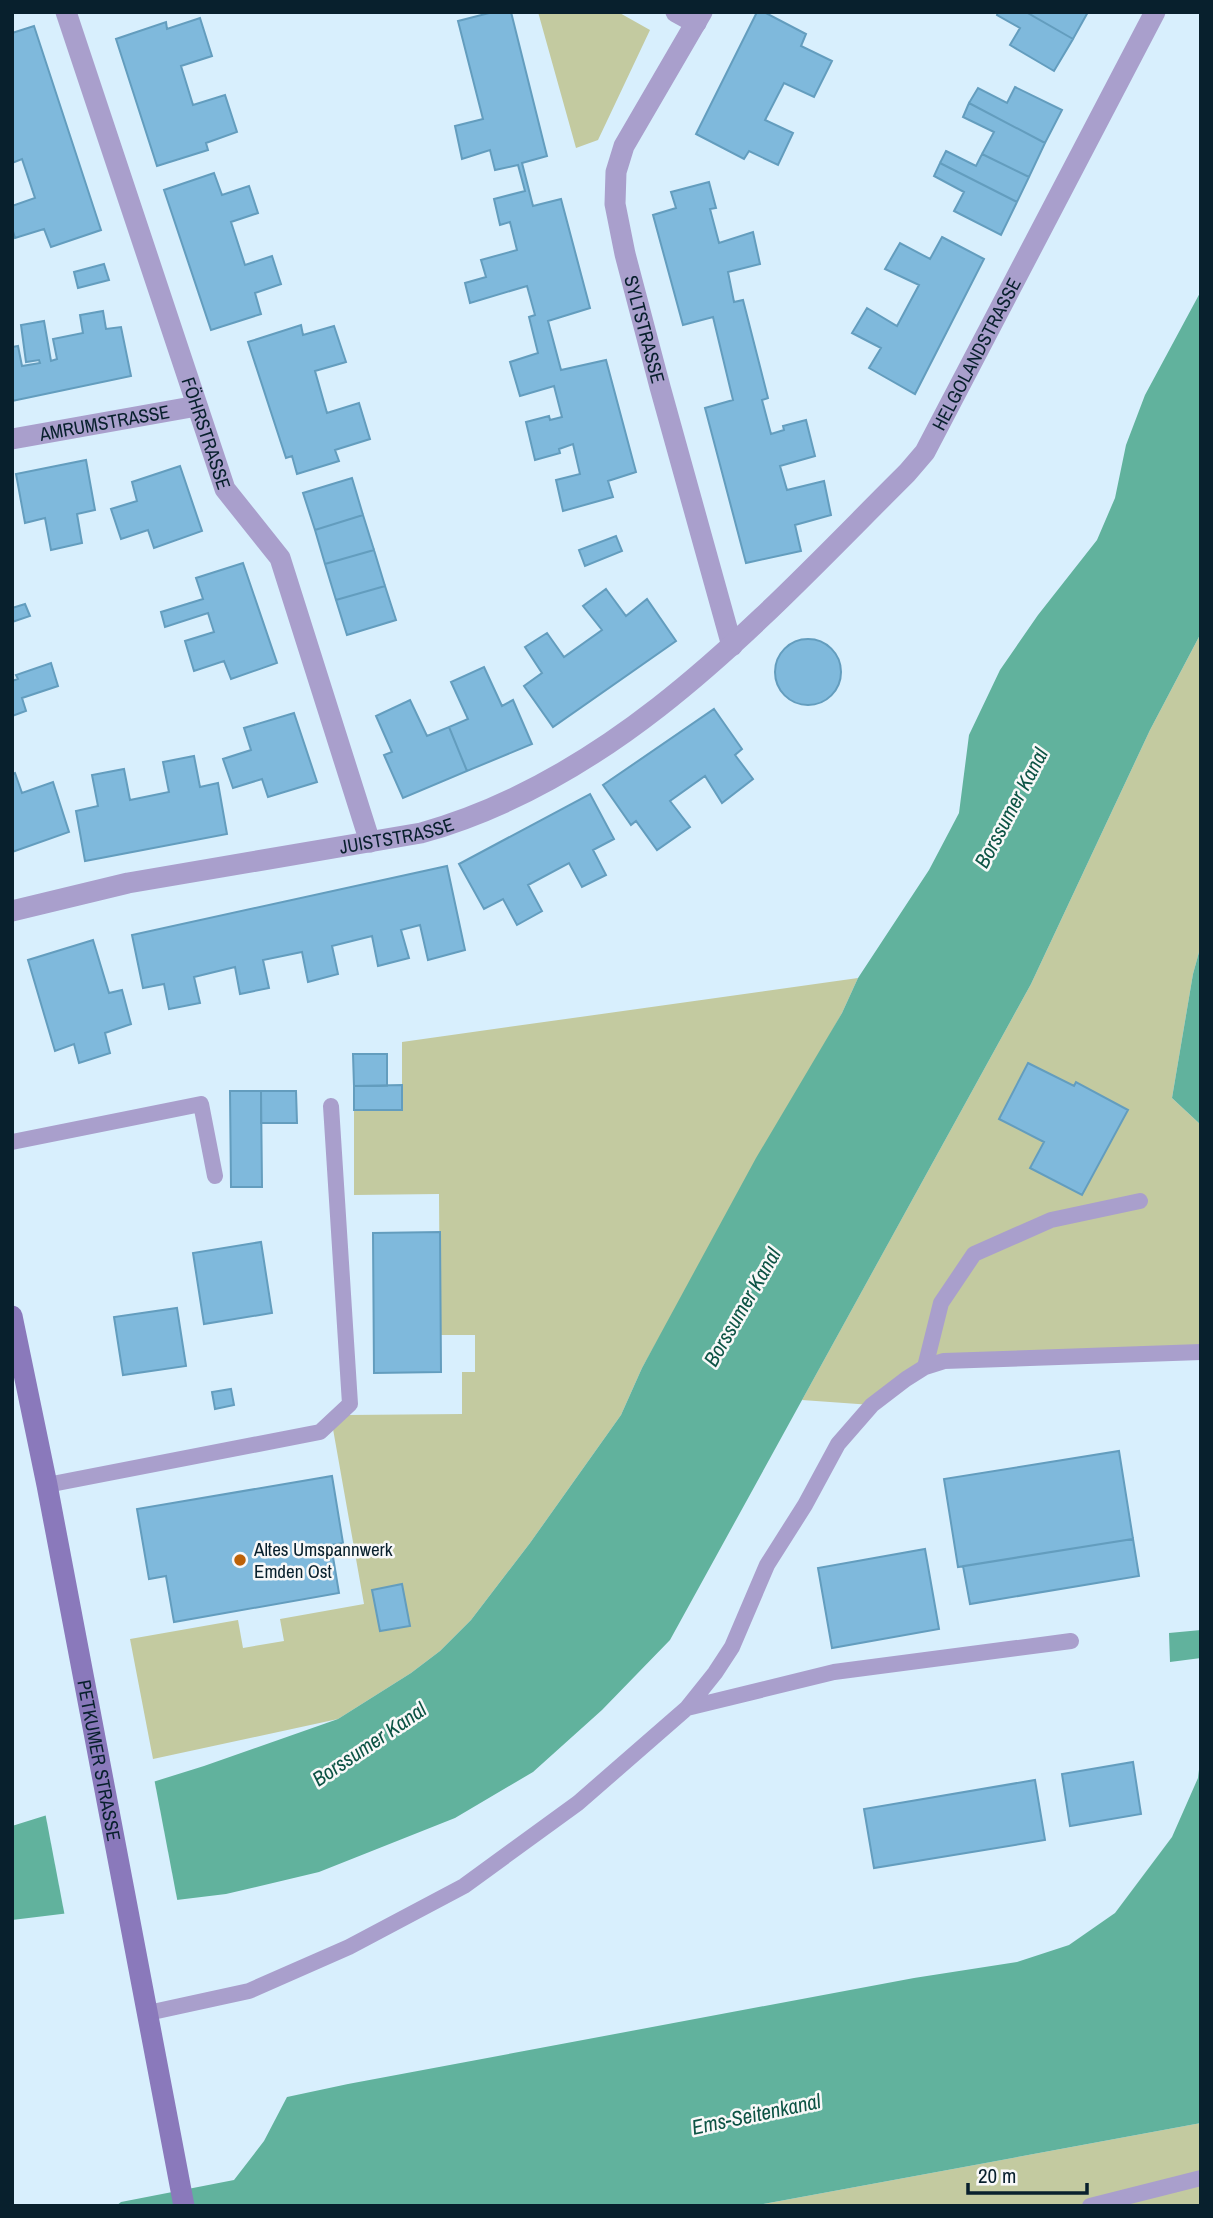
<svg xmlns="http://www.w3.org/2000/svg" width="1213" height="2218" font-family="'Archivo Narrow',sans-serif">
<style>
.green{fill:#c3caa0;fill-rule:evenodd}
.water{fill:#61b29d}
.pier{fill:#d8effd}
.building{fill:#7fb9dc;stroke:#639dbe;stroke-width:2}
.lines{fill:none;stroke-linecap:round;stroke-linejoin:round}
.service{stroke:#a99fcc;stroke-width:16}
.minor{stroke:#a99fcc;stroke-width:21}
.secondary{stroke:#8a79bb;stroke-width:21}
.poi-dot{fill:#bc6107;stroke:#f8f8f8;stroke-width:2.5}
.labels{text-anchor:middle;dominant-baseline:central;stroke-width:5;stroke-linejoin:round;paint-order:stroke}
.street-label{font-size:19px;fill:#08202d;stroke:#f8f8f8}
.poi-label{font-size:19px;fill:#08202d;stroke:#f8f8f8;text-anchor:start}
.water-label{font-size:21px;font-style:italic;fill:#0c5344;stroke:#f8f8f8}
</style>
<rect width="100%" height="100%" fill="#d8effd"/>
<path class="green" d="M538 12H618L650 30 598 140 576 148Z
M1201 633V945L1193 974 1172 1098 1201 1125V1352L944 1361 872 1405 802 1400 1031 984 1150 730Z
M858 978 842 1013 642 1368 621 1415 530 1543 471 1620 440 1651 411 1673 338 1719 153 1759 130 1639 238 1620 243 1648 284 1641 280 1619 364 1604 333 1429 348 1415 462 1414V1372H475V1335H440L439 1194 354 1195V1110H402V1042ZM372 1590 409 1626 380 1631Z
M1201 2123V2206H753L1147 2133Z"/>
<path class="water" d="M1201 291V633L1150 730 1031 984 670 1640 602 1710 533 1772 455 1818 319 1872 226 1894 12 1920V1826L204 1766 338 1719 411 1673 440 1651 471 1620 530 1543 621 1415 642 1368 756 1158 842 1013 858 978 929 870 959 813 969 735 1000 670 1038 615 1097 540 1115 498 1126 445 1145 395Z
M1201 945V1125L1172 1098 1193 974Z
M1201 1630V1658L1170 1662 1169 1633Z
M1201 1753V2123L753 2206H116L121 2202 234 2180 264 2141 287 2097 348 2084 914 1978 1017 1962 1069 1945 1115 1913 1172 1837 1198 1778Z"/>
<path class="pier" d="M154 1778 178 1904 65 1917 45 1812Z"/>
<path class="building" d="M493 12H511L547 156 522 163 533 206 561 199 590 308 548 321 561 370 606 360 636 472 608 481 613 497 563 511 556 480 580 474 573 444 559 449 560 453 535 460 526 422 549 416 550 420 562 417 554 386 520 396 510 362 538 353 529 317 535 315 527 286 470 303 465 283 486 277 481 260 517 250 510 222 500 225 494 199 525 191 518 165 495 170 490 150 462 159 455 126 483 119 458 21Z
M757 12H764L806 34 801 46 832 61 814 97 784 83 765 120 793 133 778 165 749 151 744 159 696 134Z
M998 12H1026L1073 39 1054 71 1010 45 1020 28 997 15Z
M1026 12H1088L1073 39Z
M200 18 212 56 181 66 193 105 225 95 237 132 206 143 208 150 157 166 116 39 166 22 167 29Z
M34 26 101 230 51 247 44 229 15 238 12 228V206L35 198 22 159 12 163V33Z
M1015 87 1062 110 1045 143 969 103 978 88 1007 103Z
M969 103 1045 143 1029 177 982 154 994 132 963 117Z
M946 151 976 166 982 154 1029 177 1017 202 940 163Z
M940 163 1017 202 1001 235 954 211 964 192 934 176Z
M214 173 222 195 249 186 258 213 231 222 245 265 272 256 281 284 255 293 261 314 211 330 164 190Z
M709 182 716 208 710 209 719 243 753 232 760 264 728 272 734 302 743 300 768 398 762 400 771 434 784 430 783 426 806 420 815 456 780 466 787 490 824 481 831 515 795 525 801 551 746 563 705 408 733 400 713 317 683 325 653 215 676 208 671 192Z
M942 237 984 259 915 394 869 368 881 348 852 333 867 308 897 326 919 285 885 269 900 243 930 259Z
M104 264 109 280 78 288 74 272Z
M103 311 106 329 121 327 131 376 12 401V347L18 346 22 366 40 363 39 360 26 362 21 325 44 321 51 361 57 359 53 339 83 333 80 315Z
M301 325 303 335 334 326 346 362 315 371 327 413 359 403 370 439 335 450 339 461 297 474 292 456 286 458 248 342Z
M86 460 95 510 77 514 82 543 51 550 45 518 25 523 16 474Z
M180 466 202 531 154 548 148 530 121 539 111 509 137 501 132 482Z
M352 478 363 515 315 530 303 493Z
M363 515 374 550 325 564 315 530Z
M616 536 622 551 585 566 579 550Z
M374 550 385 586 336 600 325 564Z
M243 563 277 663 231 679 224 661 194 671 185 641 214 632 208 613 165 627 161 612 203 599 196 578Z
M385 586 396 620 347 635 336 600Z
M606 589 626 616 647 599 676 641 553 727 524 686 542 673 525 647 547 633 564 657 602 630 583 606Z
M25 604 30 616 12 622V608Z
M775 672a33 33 0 1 1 66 0a33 33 0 1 1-66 0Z
M51 663 58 686 22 698 26 711 12 716V681L18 679 16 675Z
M484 667 502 706 513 700 532 744 467 771 449 727 468 719 451 682Z
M410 700 427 736 449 727 467 771 403 798 384 755 392 752 376 716Z
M714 709 742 749 735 755 753 779 722 803 705 776 670 801 690 827 657 850 636 821 631 825 603 785Z
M294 713 317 782 268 797 262 779 233 788 223 759 251 750 244 728Z
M194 756 200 787 218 783 227 834 85 861 76 811 98 806 92 775 124 769 130 800 169 792 163 762Z
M15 773 22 793 53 782 69 832 12 852V774Z
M590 794 614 839 593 850 606 875 582 887 569 863 528 885 542 911 517 925 503 899 484 909 459 864Z
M447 866 465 950 428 960 420 925 401 930 409 958 378 966 372 936 332 946 338 974 308 982 302 952 263 960 269 988 240 994 235 967 194 977 200 1003 169 1009 164 984 143 988 132 935Z
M93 940 109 993 122 990 131 1024 105 1033 110 1053 79 1063 74 1044 55 1051 28 960Z
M353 1054H387V1086H354Z
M1028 1063 1074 1086 1076 1082 1128 1110 1082 1195 1030 1168 1044 1142 999 1119Z
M402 1085V1110H354V1086Z
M230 1091H261L262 1187H231Z
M261 1091H296L297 1123H261Z
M440 1232 441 1372 374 1373 373 1233Z
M261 1242 272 1313 204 1324 193 1253Z
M177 1308 186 1366 123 1375 114 1317Z
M231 1389 234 1405 215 1409 212 1392Z
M1119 1451 1133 1539 958 1567 944 1479Z
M332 1476 343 1543 331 1545 339 1593 174 1622 166 1576 149 1579 137 1509Z
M1133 1539 1139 1576 970 1604 963 1566Z
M925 1549 939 1629 832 1648 818 1568Z
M402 1584 410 1626 380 1631 372 1590Z
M1133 1762 1141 1814 1070 1826 1062 1774Z
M1035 1780 1045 1840 874 1868 864 1809Z"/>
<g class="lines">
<path class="service" d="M12 1142 201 1104 215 1176
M925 1367 941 1303 974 1254 1051 1220 1140 1201
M47 1485 320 1432 350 1404 331 1106
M687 1708 834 1672 1071 1641
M148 2013 249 1991 349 1947 464 1886 578 1803 687 1708 715 1673 732 1647 767 1565 805 1505 838 1444 872 1405 906 1379 925 1367 944 1361 1201 1352
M1090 2206 1201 2178"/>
<g class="minor">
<path id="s1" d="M66 12 225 489 280 558 370 842"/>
<path d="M676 12 696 23"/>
<path id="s2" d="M702 12 624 146 616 172 615 204 625 254 660 387 732 646"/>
<path id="s3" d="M12 439 197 406"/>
<path id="s4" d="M12 911 128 883 421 833C622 777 764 615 907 473L925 452 1155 12"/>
</g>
<path class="secondary" id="s5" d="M12 1316 47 1485 184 2206"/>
</g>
<circle class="poi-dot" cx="240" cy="1560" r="7"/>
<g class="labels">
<g class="street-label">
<text stroke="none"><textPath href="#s2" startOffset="343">SYLTSTRASSE</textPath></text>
<text stroke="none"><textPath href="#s4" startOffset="1167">HELGOLANDSTRASSE</textPath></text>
<text stroke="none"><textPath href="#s3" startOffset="94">AMRUMSTRASSE</textPath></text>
<text stroke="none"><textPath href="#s1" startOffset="444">FÖHRSTRASSE</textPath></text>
<text stroke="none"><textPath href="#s4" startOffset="392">JUISTSTRASSE</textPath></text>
<text stroke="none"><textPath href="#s5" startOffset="453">PETKUMER STRASSE</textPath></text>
</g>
<g class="poi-label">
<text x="254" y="1549">Altes Umspannwerk<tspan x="254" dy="22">Emden Ost</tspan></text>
</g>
<g class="water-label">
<text transform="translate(1011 808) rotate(-62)">Borssumer Kanal</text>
<text transform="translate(742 1307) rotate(-60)">Borssumer Kanal</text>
<text transform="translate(369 1744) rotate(-34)">Borssumer Kanal</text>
<text transform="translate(756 2114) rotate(-12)">Ems-Seitenkanal</text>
</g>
</g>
<rect width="1213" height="2218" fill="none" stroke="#08202d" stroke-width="28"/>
<path d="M968 2183v10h119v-10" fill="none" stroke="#08202d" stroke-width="3.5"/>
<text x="978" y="2183" font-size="21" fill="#08202d" stroke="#f8f8f8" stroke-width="5" paint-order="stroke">20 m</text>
</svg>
